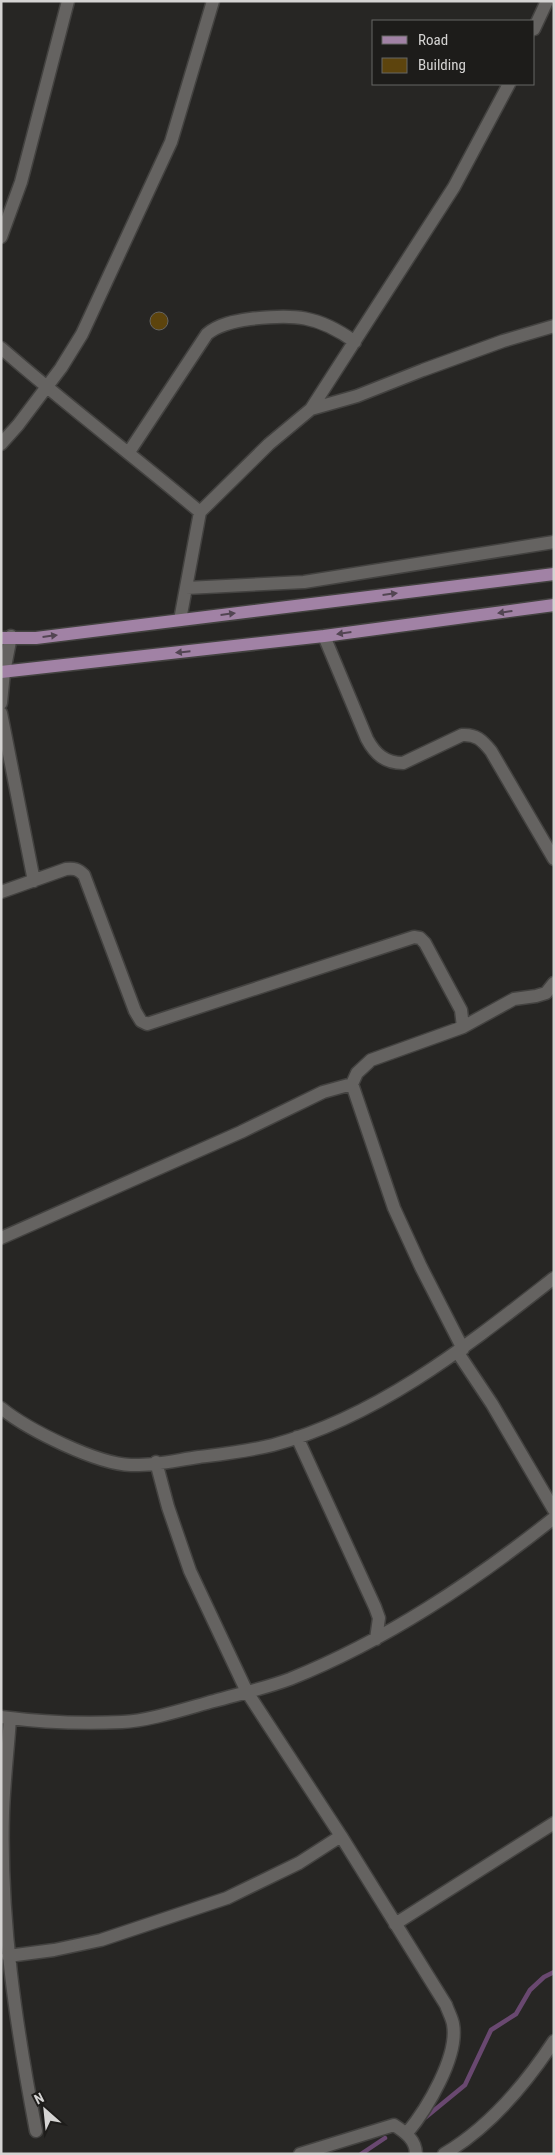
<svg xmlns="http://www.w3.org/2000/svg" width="555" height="2155" font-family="'Roboto Condensed',sans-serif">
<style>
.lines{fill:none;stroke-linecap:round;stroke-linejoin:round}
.stream{stroke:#694870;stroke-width:4.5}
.building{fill:#5d440d;stroke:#666562}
.minor-casing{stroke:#434240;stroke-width:15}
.primary-casing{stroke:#434240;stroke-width:15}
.minor{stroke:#656361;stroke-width:12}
.primary{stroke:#a182a5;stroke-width:12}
.oneway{fill:#524552}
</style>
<rect width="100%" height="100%" fill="#272624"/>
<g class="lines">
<path class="stream" d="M426 2117 465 2085 491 2030 516 2014 530 1990 544 1977 554 1972
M361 2154 385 2138"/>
</g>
<path class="building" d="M150 321a9 9 0 1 1 18 0a9 9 0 1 1-18 0Z"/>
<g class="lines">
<g class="minor-casing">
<path id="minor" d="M534 29 547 1
M1 237 21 182 68 1
M1 348C66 405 134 456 200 512
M311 409 454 187 509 84
M1 444 18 425 61 368 82 334 171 142 213 1
M129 452 207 334C219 324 235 321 250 319 294 314 318 315 355 342
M186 588 304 582 554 542
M180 620 200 512 269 444 311 409 357 396 423 370 503 341 554 326
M324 636 367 739C375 754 385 763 403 763L462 735C476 734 482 740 491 751L554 859
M1 703 4 672 11 636
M1 713 34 881
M1 892 66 869C74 868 78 869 84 875L135 1011 141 1021 147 1024 414 937 420 938 425 943 461 1010 463 1027
M352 1084 394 1208 421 1267 463 1349
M1 1238 241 1132 323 1092 352 1084 357 1073 371 1060 463 1027 514 999 536 996 546 993 554 983
M458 1353 492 1404 554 1510
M1 1408C28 1430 97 1464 131 1465 153 1466 177 1460 199 1457 223 1454 249 1451 273 1445 380 1416 468 1345 554 1278
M297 1437 375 1607 379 1618 376 1639
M156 1462 168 1507 190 1571 247 1692 341 1836 446 2005C448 2011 452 2018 453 2024 459 2056 427 2109 407 2133
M1 1717C40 1722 82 1724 122 1722 149 1721 188 1708 214 1701 239 1694 266 1688 290 1679 387 1640 473 1582 554 1518
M10 1718C8 1749 4 1781 3 1813 0 1920 16 2026 36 2131
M395 1924 554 1823
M8 1956 54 1950 101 1940 227 1898 299 1863 341 1836
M300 2154 394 2125C405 2132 416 2140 416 2154
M444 2154C490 2127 525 2085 554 2041"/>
</g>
<g class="primary-casing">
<path id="primary" d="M1 638H36L554 574
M1 672 324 636 554 605"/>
</g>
<use href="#minor" class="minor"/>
<use href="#primary" class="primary"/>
</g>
<defs><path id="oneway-solid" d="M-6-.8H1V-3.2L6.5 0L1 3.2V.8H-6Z" transform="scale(1.25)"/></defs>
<g class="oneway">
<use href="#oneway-solid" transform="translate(390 594) rotate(-7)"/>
<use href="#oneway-solid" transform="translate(505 612) rotate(172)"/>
<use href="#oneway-solid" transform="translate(228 614) rotate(-7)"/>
<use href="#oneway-solid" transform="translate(344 633) rotate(172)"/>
<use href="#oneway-solid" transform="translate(50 636) rotate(-7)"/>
<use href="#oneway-solid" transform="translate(183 652) rotate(174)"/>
</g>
<rect width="555" height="2155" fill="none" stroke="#d5d4d3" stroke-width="5"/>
<rect x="372" y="20" width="162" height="65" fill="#1d1c1a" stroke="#676664"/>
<rect x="382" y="36" width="25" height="8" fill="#a182a5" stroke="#676664"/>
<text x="418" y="45" font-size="15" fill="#d5d4d3">Road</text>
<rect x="382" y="58" width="25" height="15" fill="#5d440d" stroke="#676664"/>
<text x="418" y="70" font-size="15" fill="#d5d4d3">Building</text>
<g transform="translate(45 2110) rotate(333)" stroke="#1d1c1a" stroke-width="4" paint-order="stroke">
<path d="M0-4L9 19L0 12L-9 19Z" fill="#d5d4d3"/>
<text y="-8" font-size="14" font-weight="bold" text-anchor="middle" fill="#d5d4d3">N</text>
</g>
</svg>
